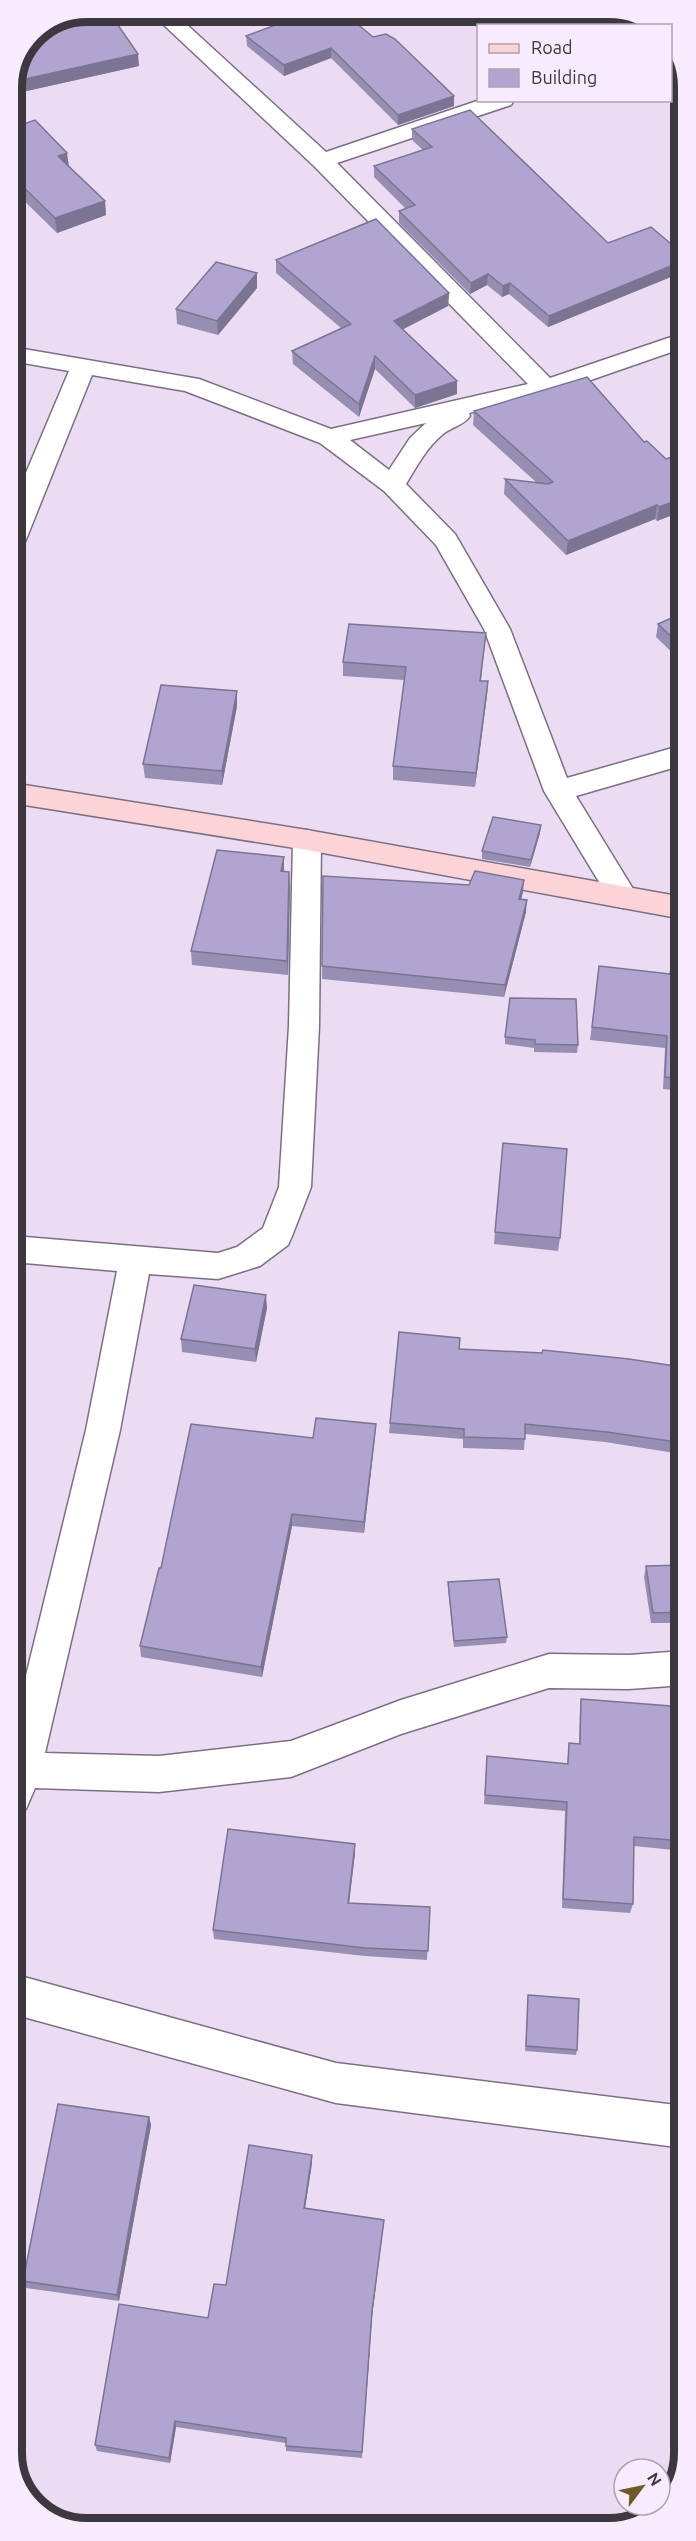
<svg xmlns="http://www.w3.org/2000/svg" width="696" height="2541" font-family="Ubuntu,sans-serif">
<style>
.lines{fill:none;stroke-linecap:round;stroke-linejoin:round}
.street-casing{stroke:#7c6f83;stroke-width:3}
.secondary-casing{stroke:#7c6f83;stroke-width:3}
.street{fill:#fff;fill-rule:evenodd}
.secondary{fill:#fcd4d7;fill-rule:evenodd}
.wall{fill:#978eb3}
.shaded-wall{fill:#7b7492}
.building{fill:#b0a5d0;stroke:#7b7492;stroke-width:1.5}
.rim{fill:none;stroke:#3d373f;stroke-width:8}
</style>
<rect width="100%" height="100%" fill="#ecdcf3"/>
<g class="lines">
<g class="street-casing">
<path id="street" d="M150 12H173L326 152 480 100H514L511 105 337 163 550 378 683 333V348L536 399 469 413 470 416C464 425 452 427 443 434 427 447 417 466 406 484L455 534 510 629 567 778 683 745V765L576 796 638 897 633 905 623 908 613 905 544 791 484 629 436 545 384 491 320 443 185 391 92 375 25 542 21 548 12 550V506L69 371 12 361V347L199 379 331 429 528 384 314 166ZM426 423 410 438 389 470 350 440Z
M307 830 317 833 321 840 319 1026 311 1187 292 1236 288 1245 260 1266 218 1279 149 1274 120 1430 45 1753 159 1756 291 1741 401 1700 549 1654 629 1655 683 1651 684 1685 629 1689 549 1688 401 1734 291 1777 159 1792 35 1788 26 1809 13 1814V1729L86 1430 117 1271 13 1262V1236L218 1253 237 1247 263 1228 279 1187 289 1026 293 840 297 833Z
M13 1974 336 2063 684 2106V2148L336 2103 13 2014Z"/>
</g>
<g class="secondary-casing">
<path id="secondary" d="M12 783 307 830 683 897V919L307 850 12 803Z"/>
</g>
<use href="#street" class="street"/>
<use href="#secondary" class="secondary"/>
</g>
<path class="wall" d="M289 12H343L454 106 398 125 331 58 284 76 247 46 246 36 293 19 289 14Z
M34 34 139 66 22 92 14 82Z
M12 128 68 166 105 201 106 215 57 233 12 189Z
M412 129 608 243 683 254V272L548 327 509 294 502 297 487 285 470 294 399 223V211L406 209 374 177V166L423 150 412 140Z
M276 260 449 293 448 306 403 329 457 381V394L415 408 375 369 359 417 293 364 292 351 341 328 276 273Z
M257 273V288L218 335 177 324 176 309Z
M474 411 644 442 666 459 683 453V511L657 521 655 519 566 555 504 494 505 479 537 483 473 425Z
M683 613V663L656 637 658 624Z
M486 633 481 681H488L487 695 475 787 393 780V766L404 680 343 676V662Z
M237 691V706L222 785 145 778 143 764Z
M540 833 530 867 482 859V851Z
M284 872 290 886 288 975 192 965 191 951Z
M323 876 523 892 521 899 526 912 504 997 322 979Z
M599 966 670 974 671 968 683 969V1091L663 1089 665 1048 590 1040Z
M505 1037 578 1045 577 1053 534 1052V1048L505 1044Z
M495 1232 560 1238 558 1251 494 1244Z
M267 1308 256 1362 182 1352 181 1339Z
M459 1349 683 1395V1474H681V1454L605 1442 525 1434 524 1450 463 1448V1439L389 1433 390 1423Z
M375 1436 364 1533 292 1526 262 1677 141 1657 140 1646 161 1568 313 1438Z
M683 1565V1623H651L644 1577 646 1566Z
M448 1582 507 1637 506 1643 454 1647 448 1588Z
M581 1699 684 1707V1851L634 1846 633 1904 630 1913 562 1908 565 1811 484 1804 487 1756 567 1764 569 1743 579 1744 580 1709Z
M355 1844V1853L349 1903 430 1907 427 1960 365 1956 214 1939 213 1930Z
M528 1995 577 2050 576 2055 525 2051Z
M149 2117 151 2125 119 2301 26 2288 23 2281Z
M312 2155V2163L305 2208 384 2220 372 2317 362 2458 286 2451V2443L176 2427 170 2463 97 2451 95 2445 208 2318 226 2285Z
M684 2224V2343L671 2232 674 2225Z"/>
<path class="shaded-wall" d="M331 48V58L284 76V65Z
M138 54 139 66 22 92 21 80Z
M454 96V106L398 125V115Z
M67 153 69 167 58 156Z
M105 201 106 215 57 233 55 218Z
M683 261V272L548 327 549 316Z
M257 273V288L218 335 217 321Z
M488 274 487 285 470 294 471 283Z
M510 283 509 294 502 297 503 286Z
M449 293 448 306 394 334V321Z
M375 356V369L359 417V404Z
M457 381V394L415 408V395Z
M683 498V511L657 521 659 507Z
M657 505 655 519 566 555 568 541Z
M488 681 487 695 475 787 476 773Z
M237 691V706L222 785V771Z
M541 825 540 833 530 867 531 860Z
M284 857V871L281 885V871Z
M289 872 290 886 288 975 287 961Z
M524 880 523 892 518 911 519 899Z
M527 900 526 912 504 997 505 985Z
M266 1295 267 1308 256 1362 255 1349Z
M376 1424 375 1436 364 1533V1522Z
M292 1514V1526L262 1677 261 1667Z
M355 1844V1853L348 1912V1903Z
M149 2117 151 2125 119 2301 117 2295Z
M312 2155V2163L304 2215V2208Z
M384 2220 372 2317 362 2458 372 2311Z
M175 2421 176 2427 170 2463 169 2458Z"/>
<path class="building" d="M88 12H109L138 54 21 80 17 75 34 34Z
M296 12H343L373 37 386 34 395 39 454 96 398 115 331 48 284 65 246 36 300 16Z
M470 110 608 243 651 227 683 254V261L549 316 510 283 503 286 488 274 471 283 399 211 415 205 374 166 432 147 412 129Z
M35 120 67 153 58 156 105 201 55 218 12 176V128Z
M376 219 449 293 394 321 457 381 415 395 375 356 359 404 292 351 351 324 276 260Z
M216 262 257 273 217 321 176 309Z
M587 377 644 442 647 441 666 459 683 453V498L659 507 657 505 568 541 505 479 548 484 553 482 474 411Z
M683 613V648L658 624Z
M349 624 486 633 480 681H488L476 773 393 766 406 667 343 662Z
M161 685 237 691 222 771 143 764Z
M493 817 541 825 531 860 482 851Z
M217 850 284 857 281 871 289 872 287 961 191 951Z
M475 871 524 880 519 899 527 900 505 985 322 966 323 876 469 885Z
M599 966 670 974 671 968 683 969V1078L665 1077 667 1036 592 1027Z
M510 998 576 999 578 1045 535 1044V1040L505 1037Z
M503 1143 567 1149 560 1238 495 1232Z
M194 1285 266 1295 255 1349 181 1339Z
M399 1332 460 1338 459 1349 542 1353 543 1350 629 1359 681 1367 678 1395H683V1443L607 1432 525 1424V1439L464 1437V1429L390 1423Z
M316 1418 376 1424 364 1522 292 1514 261 1667 140 1646 159 1568H161L191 1424 313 1438Z
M683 1565V1612L653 1613 646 1566Z
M499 1579 507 1637 454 1641 448 1582Z
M581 1699 684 1707V1841L634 1837 633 1904 563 1899 567 1802 485 1795 487 1756 568 1764 569 1743 580 1744Z
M228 1829 355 1844 348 1903 430 1907 428 1951 365 1948 213 1930Z
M528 1995 579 1999 577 2050 526 2046Z
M58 2104 149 2117 117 2295 23 2281Z
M249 2145 312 2155 304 2208 384 2220 372 2311 362 2452 286 2446V2438L175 2421 169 2458 95 2445 119 2304 208 2318 214 2284 226 2285Z
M684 2224V2309L674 2225Z"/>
<path d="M0 0H696V2541H0ZM87 22H609A65 65 0 0 1 674 87V2453A65 65 0 0 1 609 2518H87A65 65 0 0 1 22 2453V87A65 65 0 0 1 87 22Z" fill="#f7ebfd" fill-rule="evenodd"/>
<path class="rim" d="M87 22H609A65 65 0 0 1 674 87V2453A65 65 0 0 1 609 2518H87A65 65 0 0 1 22 2453V87A65 65 0 0 1 87 22Z"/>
<rect x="477" y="24" width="195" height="78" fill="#f7ebfd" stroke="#ada3b1" stroke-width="1.5"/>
<rect x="489" y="44" width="30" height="9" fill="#fcd4d7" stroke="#ada3b1" stroke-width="1.5"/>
<text x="531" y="54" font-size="18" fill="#3d373f">Road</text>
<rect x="489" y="69" width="30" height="18" fill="#b0a5d0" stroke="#ada3b1" stroke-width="1.5"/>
<text x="531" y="84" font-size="18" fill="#3d373f">Building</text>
<g transform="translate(642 2487) rotate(58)"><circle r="28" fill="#f7ebfd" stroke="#ada3b1" stroke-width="1.5"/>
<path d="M0-4.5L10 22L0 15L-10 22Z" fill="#6e5a29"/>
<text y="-9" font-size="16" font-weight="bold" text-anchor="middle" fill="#3d373f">N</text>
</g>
</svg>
